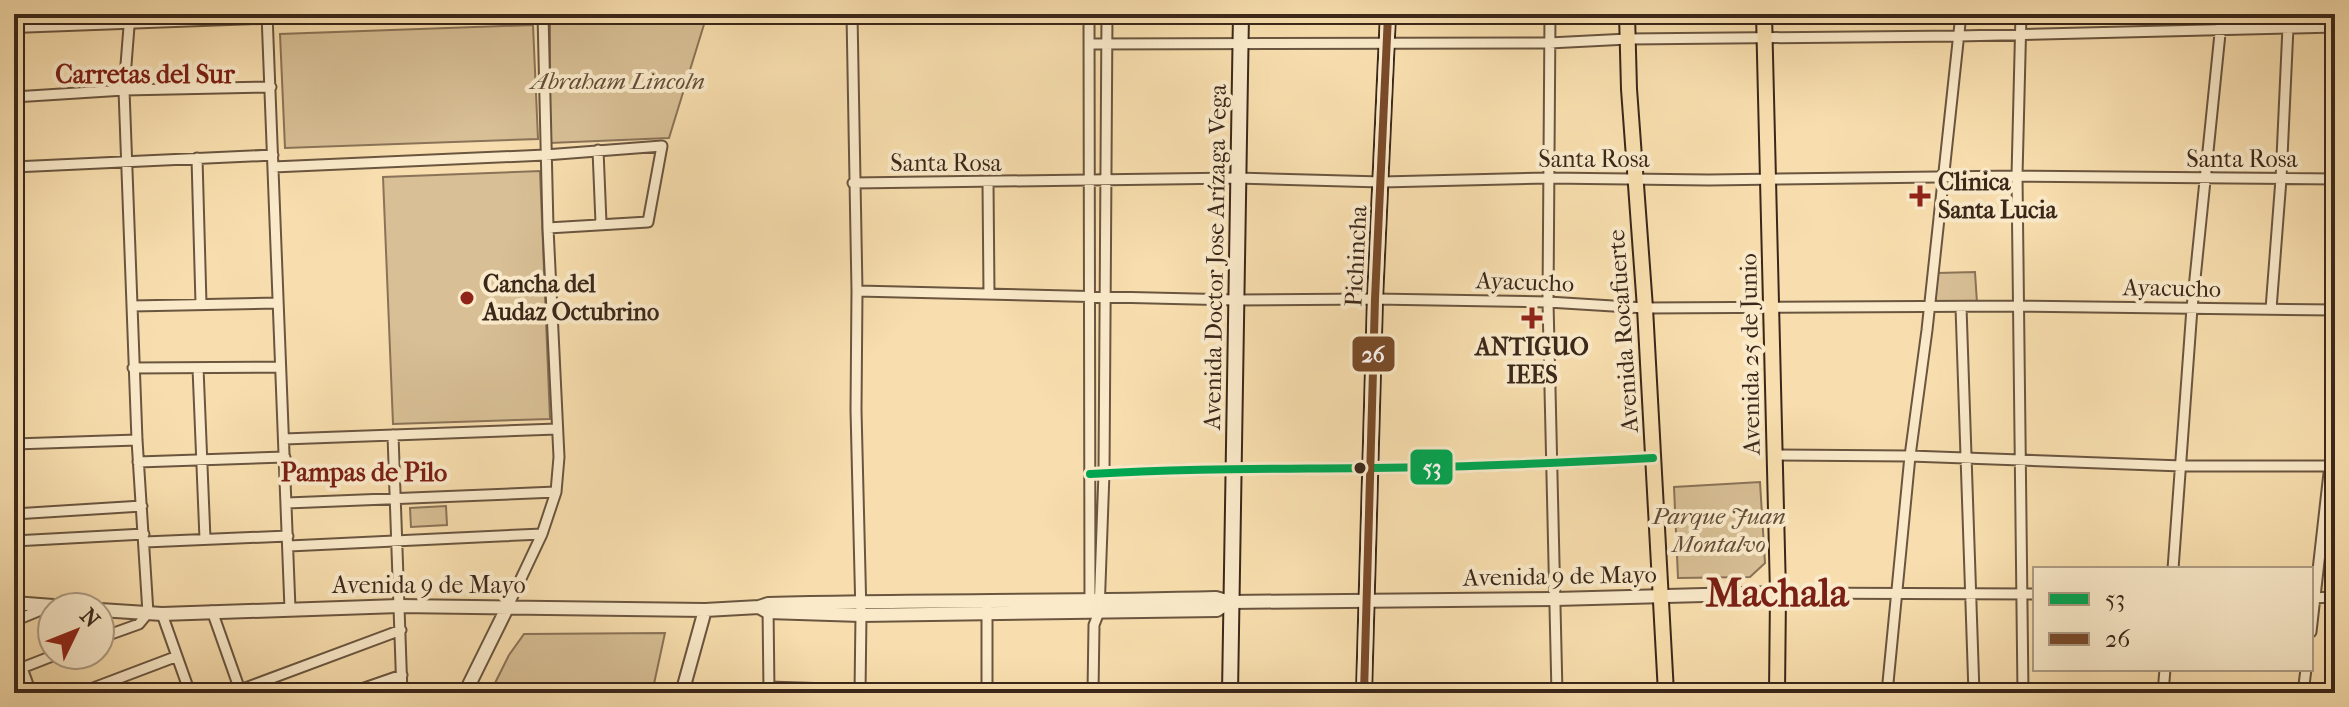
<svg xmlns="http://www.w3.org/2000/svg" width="2349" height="707" font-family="'IM FELL French Canon',serif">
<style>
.green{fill:#d8bf95;stroke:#8a7358;stroke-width:2}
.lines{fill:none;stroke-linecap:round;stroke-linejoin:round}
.minor-casing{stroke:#6a553f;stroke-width:13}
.tertiary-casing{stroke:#6a553f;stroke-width:16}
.secondary-casing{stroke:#3b271a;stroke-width:18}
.primary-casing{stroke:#3b271a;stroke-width:18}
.minor{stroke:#faeaca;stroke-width:9}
.tertiary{stroke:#faeaca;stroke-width:12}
.secondary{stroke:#faeaca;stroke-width:14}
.primary{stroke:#f8deae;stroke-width:14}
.bus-1-casing{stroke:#faeaca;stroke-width:14}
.bus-2-casing{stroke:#faeaca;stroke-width:14}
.bus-1{stroke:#00a651;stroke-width:8}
.bus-2{stroke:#7a4b2a;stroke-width:8}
.poi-dot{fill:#8f2418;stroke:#faeaca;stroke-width:3}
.bus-dot{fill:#3b271a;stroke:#faeaca;stroke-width:3}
.labels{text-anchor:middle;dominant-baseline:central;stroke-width:8;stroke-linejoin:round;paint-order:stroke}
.park-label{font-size:24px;font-style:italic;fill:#624d39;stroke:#faeaca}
.street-label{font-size:24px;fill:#3b271a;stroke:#faeaca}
.poi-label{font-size:24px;font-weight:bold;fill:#3b271a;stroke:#faeaca;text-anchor:start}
.neighbourhood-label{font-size:26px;font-weight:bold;fill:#7a1f14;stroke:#faeaca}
.town-label{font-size:40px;font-weight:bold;fill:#7a1f14;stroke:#faeaca}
.line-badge{stroke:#faeaca;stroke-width:3}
.badge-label{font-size:22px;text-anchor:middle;font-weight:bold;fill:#fff}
</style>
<rect width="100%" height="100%" fill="#f8deae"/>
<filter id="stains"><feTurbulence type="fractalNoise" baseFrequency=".0025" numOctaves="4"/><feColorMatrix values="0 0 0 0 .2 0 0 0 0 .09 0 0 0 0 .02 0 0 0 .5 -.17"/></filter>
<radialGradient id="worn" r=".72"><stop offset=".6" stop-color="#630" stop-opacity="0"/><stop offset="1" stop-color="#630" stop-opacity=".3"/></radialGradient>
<path class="green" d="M706 18 669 138 550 143V24Z
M533 25 538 139 285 148 280 34Z
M540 171 550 419 393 424 383 177Z
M1975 272 1977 303 1934 301 1937 273Z
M1760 482 1765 563 1750 577 1678 578 1674 487Z
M446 506 447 525 411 527 410 508Z
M665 633 652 693H490L509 655 524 634Z"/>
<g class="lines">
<g class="minor-casing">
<path id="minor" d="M267 14 290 609
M852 14 857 291 856 410 861 615 860 693
M1089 14 1090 607
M1550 14 1548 302 1557 693
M2021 14 2017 176 2023 693
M1090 44 1549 43 1628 39 1958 36 2335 27
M14 97 124 90 271 87
M598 150 601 223
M197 158 201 304
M14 167 273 155
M273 167 545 155 662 146 648 222 548 228
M853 183 1237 178 1382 182 1548 178 1709 180 2017 176 2335 179
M988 183 989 293
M857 291 1236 300 1375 299 1548 302 1645 308 2018 306 2335 310
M132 306 277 303
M1961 307 1974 693
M2271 309 2281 179 2288 27
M133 368 280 367
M198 368 205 539
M393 435 402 693
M284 439 557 429
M14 444 137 440
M1774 455 1910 456 2182 466H2335
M138 462 285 457
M1090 474C1184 468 1277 469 1371 468 1465 467 1559 463 1653 458
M287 503 556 492
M14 514 142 506
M14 541 144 534
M145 542 288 536
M289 546 542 534
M14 563 16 603
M2173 569 2192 308 2222 14
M1778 593 2035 594
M2311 598 2335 597
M508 606 542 534 556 492 559 457 548 228 543 14
M768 607 769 692
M212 611 241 693
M162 614 190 693
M14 621 48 607
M2311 632 2335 420
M100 638 139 624 148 613 137 440 124 90 130 14
M22 668 31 693
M14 671 55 655
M769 687 950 693
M240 690 401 630
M80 693 175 657
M350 693 402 675
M987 693V608
M1093 693 1094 625 1099 612 1104 473 1107 14
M1887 693 1910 456 1927 330 1961 14
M2163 693 2165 669
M2303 693 2306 669"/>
</g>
<g class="tertiary-casing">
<path id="tertiary" d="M14 26 339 14
M14 603 66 607
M759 607 768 612 861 615 1217 610 1230 602
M100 610 162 614 399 606 705 610 759 607 768 604C917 600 1067 602 1216 598L1230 602 1555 599 1778 593
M465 693 508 606
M682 693 705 610"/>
</g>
<g class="secondary-casing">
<path id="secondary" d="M1230 693 1241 14
M1364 693 1375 299 1388 14"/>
</g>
<g class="primary-casing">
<path id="primary" d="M1627 14 1629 89 1645 308 1666 693
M1764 14 1778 593 1777 693"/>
</g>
<use href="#minor" class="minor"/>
<use href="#tertiary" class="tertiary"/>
<use href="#secondary" class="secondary"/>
<use href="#primary" class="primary"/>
<g class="bus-1-casing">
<path id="bus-1" d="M1090 474C1184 468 1277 469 1371 468 1465 467 1559 463 1653 458"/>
</g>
<g class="bus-2-casing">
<path id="bus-2" d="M1364 693 1375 299 1388 15"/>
</g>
<use href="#bus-1" class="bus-1"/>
<use href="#bus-2" class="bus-2"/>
</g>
<g class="poi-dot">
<path d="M1916 184h8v8h8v8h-8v8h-8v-8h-8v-8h8z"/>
<circle cx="467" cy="298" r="8"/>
<path d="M1528 306h8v8h8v8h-8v8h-8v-8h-8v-8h8z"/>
</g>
<circle class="bus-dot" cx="1360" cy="468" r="7"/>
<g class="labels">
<g class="park-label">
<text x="618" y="81">Abraham Lincoln</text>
<text x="1719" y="516">Parque Juan<tspan x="1719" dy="28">Montalvo</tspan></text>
</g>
<g class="street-label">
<text x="1594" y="159">Santa Rosa</text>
<text x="2242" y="159">Santa Rosa</text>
<text x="946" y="163">Santa Rosa</text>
<text transform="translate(1356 256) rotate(-87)">Pichincha</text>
<text transform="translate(1215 257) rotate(-89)">Avenida Doctor Jose Arízaga Vega</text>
<text transform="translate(1525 282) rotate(2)">Ayacucho</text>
<text transform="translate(2172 288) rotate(1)">Ayacucho</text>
<text transform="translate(1623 331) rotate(-94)">Avenida Rocafuerte</text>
<text transform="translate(1750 354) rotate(-91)">Avenida 25 de Junio</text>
<text transform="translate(1560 576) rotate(-1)">Avenida 9 de Mayo</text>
<text x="429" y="585">Avenida 9 de Mayo</text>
</g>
<g class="poi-label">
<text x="1938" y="182">Clinica<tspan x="1938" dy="28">Santa Lucia</tspan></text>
<text x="483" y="284">Cancha del<tspan x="483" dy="28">Audaz Octubrino</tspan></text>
<text x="1532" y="347" text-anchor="middle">ANTIGUO<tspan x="1532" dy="28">IEES</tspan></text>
</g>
<g class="neighbourhood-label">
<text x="145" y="74">Carretas del Sur</text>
<text x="364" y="472">Pampas de Pilo</text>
</g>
<g class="town-label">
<text x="1777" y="593">Machala</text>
</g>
</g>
<g class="line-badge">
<rect x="1351" y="335" width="45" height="38" rx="8" fill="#7a4b2a"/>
<rect x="1409" y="448" width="45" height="38" rx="8" fill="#00a651"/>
</g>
<g class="badge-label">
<text x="1373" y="362">26</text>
<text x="1432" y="475">53</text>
</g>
<rect width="2349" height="707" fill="none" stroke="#f8deae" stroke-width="48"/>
<rect x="16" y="16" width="2317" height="675" fill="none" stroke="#3b271a" stroke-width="4"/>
<rect x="24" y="24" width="2301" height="659" fill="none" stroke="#3b271a" stroke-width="2"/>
<rect x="2033" y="567" width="280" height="104" fill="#faeaca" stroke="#ae9c84" stroke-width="2"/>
<rect x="2049" y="593" width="40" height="12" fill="#00a651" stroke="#ae9c84" stroke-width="2"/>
<text x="2105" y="607" font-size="24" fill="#3b271a">53</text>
<rect x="2049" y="633" width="40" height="12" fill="#7a4b2a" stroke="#ae9c84" stroke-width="2"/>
<text x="2105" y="647" font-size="24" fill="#3b271a">26</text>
<g transform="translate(76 631) rotate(47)"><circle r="38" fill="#faeaca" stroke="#ae9c84" stroke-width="2"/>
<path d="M0-6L14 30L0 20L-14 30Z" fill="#8f2418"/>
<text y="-12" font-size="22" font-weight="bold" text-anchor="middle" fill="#3b271a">N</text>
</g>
<rect width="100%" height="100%" filter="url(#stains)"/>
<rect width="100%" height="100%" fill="url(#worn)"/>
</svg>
